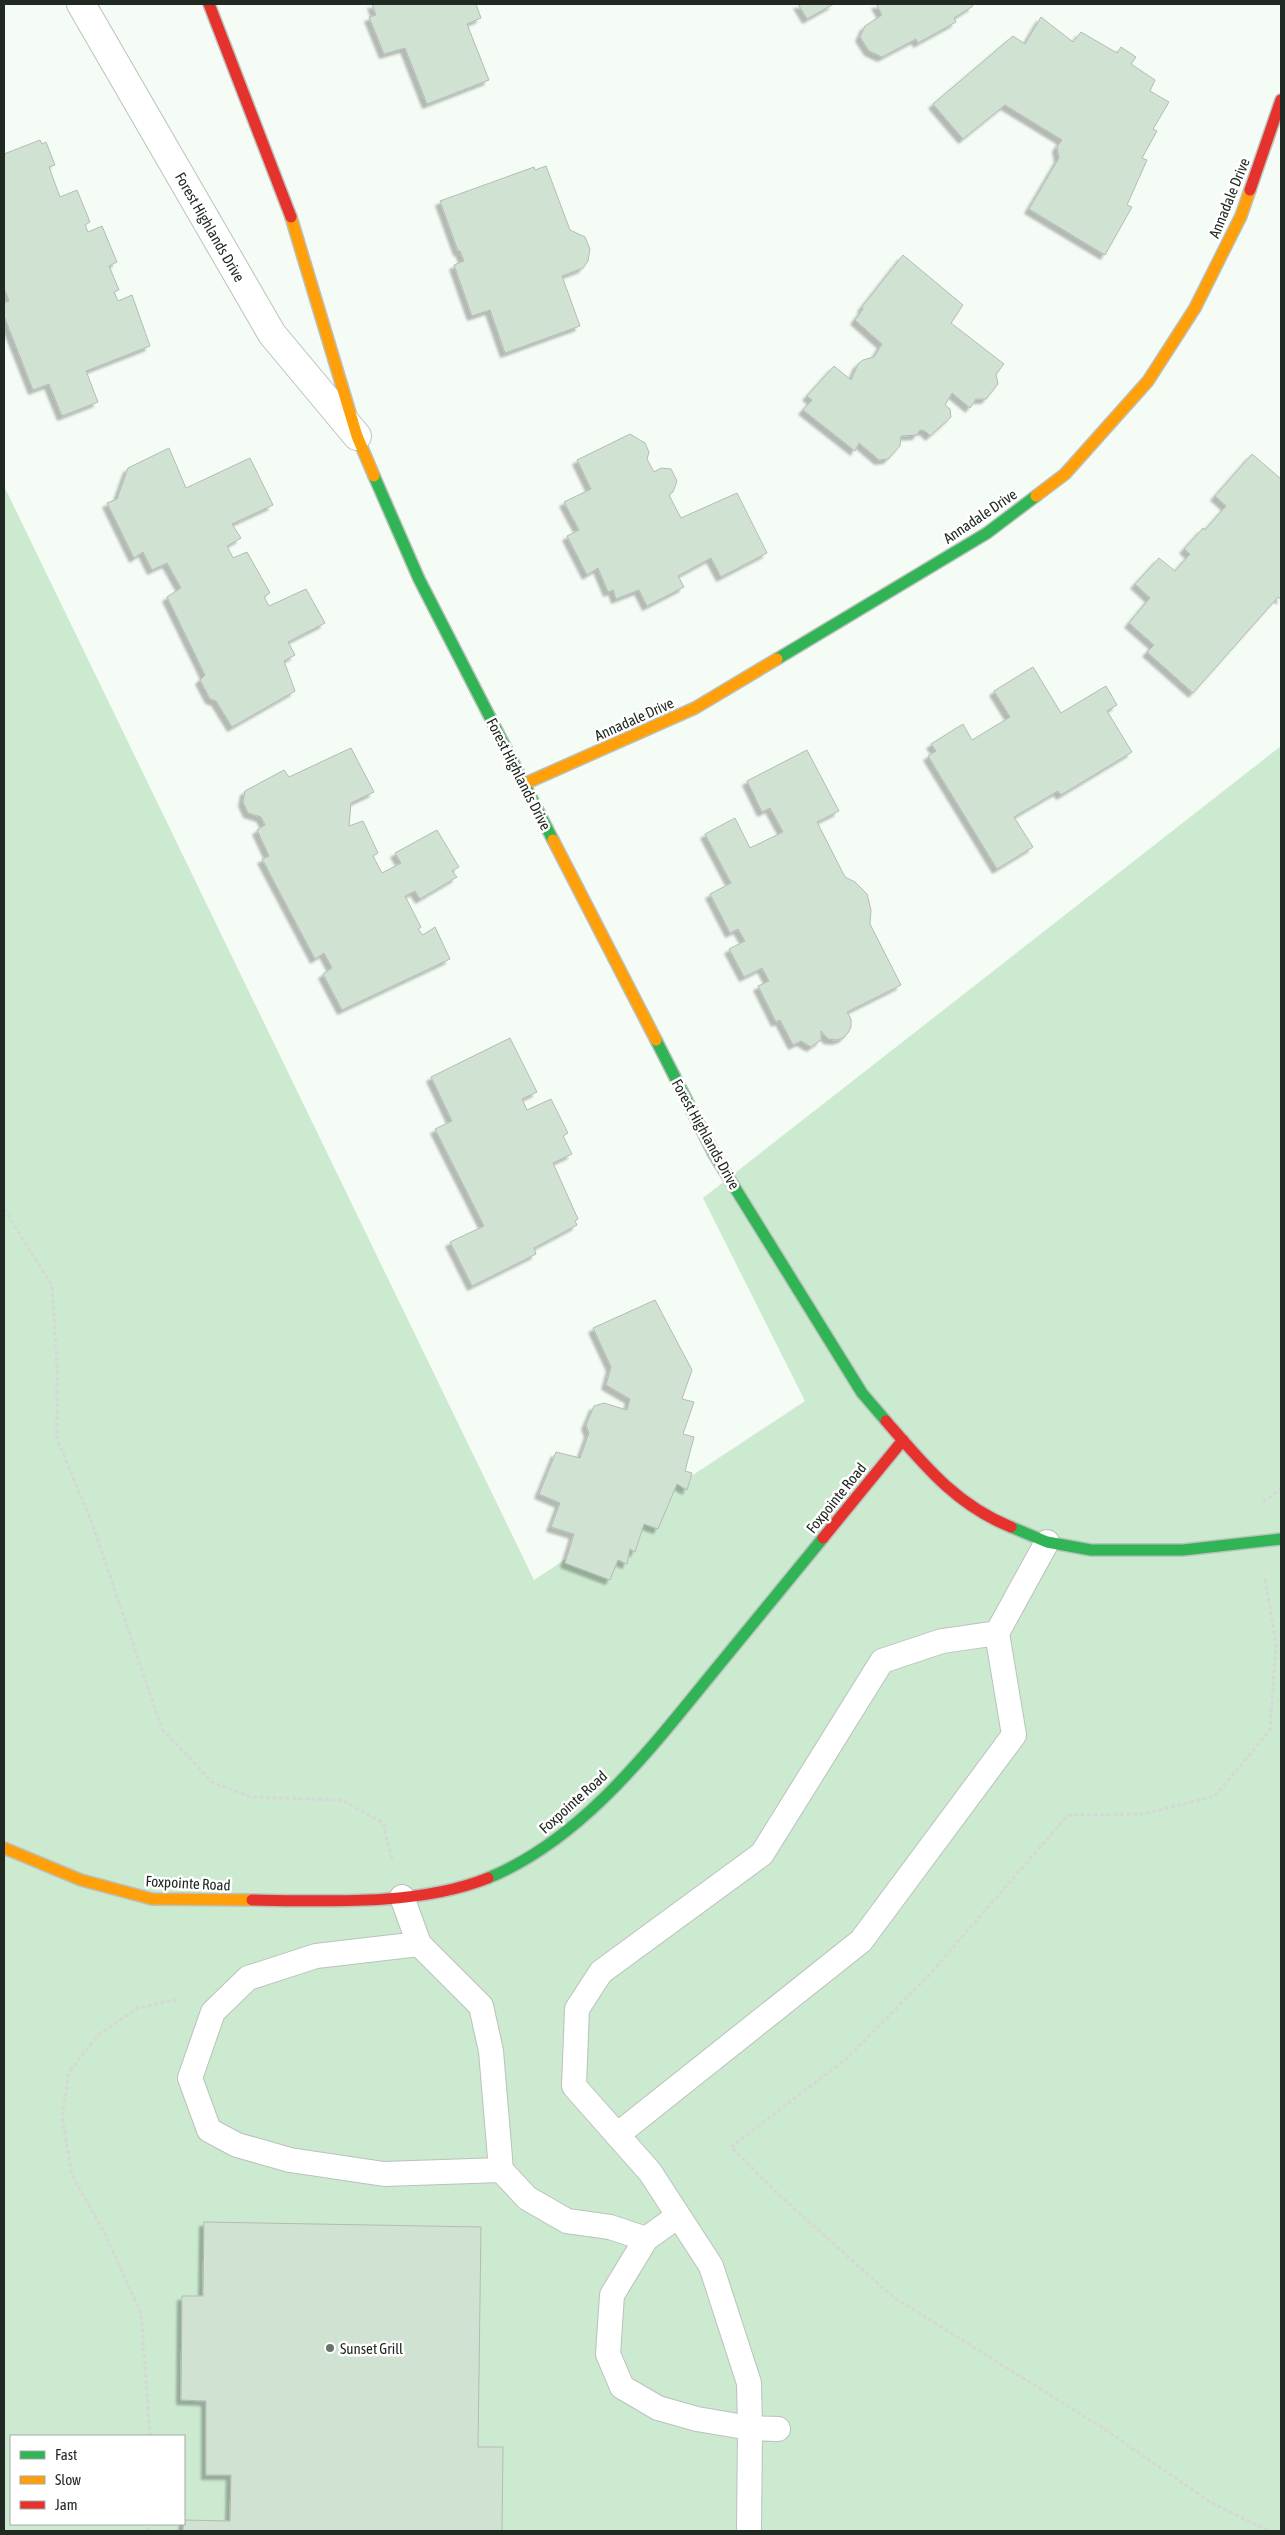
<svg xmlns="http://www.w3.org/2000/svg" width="1285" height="2535" font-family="'Asap Condensed',sans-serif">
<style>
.green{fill:#cbeacf;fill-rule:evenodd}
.building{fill:#d0e3d3;stroke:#b4bbb5;filter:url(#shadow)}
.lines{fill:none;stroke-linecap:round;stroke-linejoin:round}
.lane-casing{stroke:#bbc2bc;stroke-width:26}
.street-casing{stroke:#bbc2bc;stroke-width:30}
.fast-casing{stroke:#bbc2bc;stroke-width:14}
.slow-casing{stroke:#bbc2bc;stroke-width:14}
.jam-casing{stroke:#bbc2bc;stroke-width:14}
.path{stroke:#d6d8d6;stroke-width:3;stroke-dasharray:4 2.5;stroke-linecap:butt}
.lane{stroke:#fefffe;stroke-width:24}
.street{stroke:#fefffe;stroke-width:28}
.fast{stroke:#30b455;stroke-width:11}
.slow{stroke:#ff9f0a;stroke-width:11}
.jam{stroke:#e5322d;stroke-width:11}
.poi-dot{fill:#6b746c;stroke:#fff;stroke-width:2}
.labels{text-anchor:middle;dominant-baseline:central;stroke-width:5;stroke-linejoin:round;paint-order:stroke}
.street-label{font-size:15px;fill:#212a22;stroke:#fff}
.poi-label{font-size:15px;fill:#212a22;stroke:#fff;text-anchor:start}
</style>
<defs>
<filter id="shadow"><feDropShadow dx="-4.5" dy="4.5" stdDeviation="1" flood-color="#0004"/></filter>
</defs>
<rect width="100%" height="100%" fill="#f5fcf6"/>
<path class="green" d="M4 486 534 1580 805 1401 703 1198 1281 746V2531H4ZM11 2436H184V2524H11Z"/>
<path class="building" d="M372 4H476L481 18 467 24 489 80 427 104 405 48 384 54 369 17 376 15Z
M798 4H834L807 19Z
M876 4H972L973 6 954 18 956 22 918 43 916 39 882 57 869 51 860 37 865 26 882 15Z
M1041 17 1073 42 1081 32 1117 53 1121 47 1136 57 1131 64 1155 80 1150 91 1169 102 1153 129 1157 131 1142 158 1147 160 1127 205 1132 207 1105 255 1029 209 1059 158 1057 147 1062 140 1005 105 963 139 933 104 1013 36 1025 44Z
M40 140 42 144 46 142 55 165 49 167 60 197 77 190 90 222 85 225 88 232 102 226 117 262 109 266 119 290 114 292 118 301 132 295 150 346 86 371 98 402 62 416 49 384 33 390 4 316V303L9 301 4 288V154Z
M546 166 570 230 585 237 590 249 588 261 583 268 562 276 580 326 505 353 490 310 472 316 454 265 464 261 460 251H458L440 201 534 167 535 170Z
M903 255 963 305 951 323 1004 364 996 374 998 384 986 399H976L970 408 952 393 945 405 950 409 951 417 930 436 925 431 920 430 917 435 901 436 900 446 888 459 879 460 859 443 855 451 803 410 812 400 807 396 834 366 851 380 858 364 863 360 874 357 882 344 855 320 863 309 862 307Z
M630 434 645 443 649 452 647 459 654 472 661 468 671 469 677 481 673 492 669 495 681 518 737 493 767 553 721 577 711 558 678 576 684 587 647 606 639 590 616 599 613 590 608 592 598 568 587 575 567 536 579 530 564 502 591 489 577 460Z
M169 448 186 488 250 458 273 505 232 524 241 538 227 546 233 558 247 552 270 593 264 597 269 606 306 589 325 623 288 642 295 655 284 661 295 691 232 727 216 701 210 699 200 680 205 675 167 597 181 588 167 563 152 570 143 552 134 558 107 503 117 499 128 468Z
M1252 454 1281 479V600L1278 597 1193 693 1147 652 1154 645 1129 623 1150 598 1135 584 1159 558 1175 571 1190 554 1184 549 1203 528 1205 530 1226 506 1215 496Z
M1033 667 1061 713 1106 686 1117 705 1107 711 1132 752 1061 795 1058 791 1014 817 1033 847 997 869 928 756 936 751 931 744 963 724 972 740 1010 717 994 691Z
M351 748 374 792 351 803 349 826 363 821 378 853 373 856 382 873 401 863 395 853 437 830 459 867 452 871 457 877 420 899 415 891 405 896 421 927 418 929 423 935 435 927 450 959 342 1010 323 974 332 968 324 953 315 959 262 859 269 856 257 830 265 825 261 817 248 813 243 802 245 791 284 770 289 777Z
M807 750 839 811 817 822 845 877 855 882 867 894 871 910 870 924 901 985 847 1012 851 1019V1027L848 1033 843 1038 836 1040 828 1039 821 1031V1040L811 1047 801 1041 793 1045 780 1020 776 1022 758 986 769 981 762 968 744 977 729 949 745 941 738 929 730 933 710 894 731 883 705 834 735 818 750 848 783 832 770 808 762 812 747 781Z
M510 1038 537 1092 522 1099 527 1110 551 1099 568 1133 563 1136 572 1154 553 1163 578 1219 575 1221 577 1225 534 1248 536 1254 472 1286 450 1242 484 1226 435 1129 452 1121 431 1077Z
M655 1300 692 1370 682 1399 694 1402 683 1434 694 1437 685 1471 692 1473 687 1490 677 1484 658 1529 644 1524 635 1552 630 1549 627 1564 618 1560 610 1580 565 1563 574 1534 551 1527 560 1503 539 1494 556 1452 580 1458 589 1433 586 1425 594 1406 604 1403 627 1410 630 1399 606 1385 611 1367 593 1328Z
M204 2222 481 2227 478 2447H503L502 2531H183L184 2520 230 2521 231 2475H206V2401L181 2400 182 2296H203Z"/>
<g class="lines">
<g class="lane-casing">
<path id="lane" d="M402 1897 419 1944 481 2006 491 2051 501 2170 527 2198 567 2221 610 2227 646 2239
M419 1944 316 1956 248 1978 213 2012 190 2078 209 2130 237 2145 290 2160 384 2174 501 2170
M617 2135 861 1941 1014 1735 997 1633
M678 2216 646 2239 612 2295 608 2354 622 2387 658 2408 697 2419 750 2428 778 2429
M749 2531 750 2428 749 2383 711 2266 650 2172 574 2086 577 2009 601 1972 762 1854 882 1661 942 1641 997 1633 1047 1542"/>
</g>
<g class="street-casing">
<path id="street" d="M81 4 272 334 357 436"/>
</g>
<g class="fast-casing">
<path id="fast" d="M374 476 419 579 553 840
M777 659 987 533 1036 496
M656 1040 714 1154 862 1393 886 1421
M1011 1527 1047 1542 1091 1550H1183L1281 1539
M488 1878C581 1840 648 1752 710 1676 748 1630 785 1584 823 1538"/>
</g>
<g class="slow-casing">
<path id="slow" d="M291 217 357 436 374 476
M1036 496 1065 474 1148 381 1195 308 1241 216 1250 190
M524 784 695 708 777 659
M553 840 656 1040
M4 1848 81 1880 152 1899 252 1900"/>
</g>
<g class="jam-casing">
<path id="jam" d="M209 4 291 217
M1250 190 1281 100
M886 1421C924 1465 956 1505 1011 1527
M823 1538 903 1440
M252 1900C325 1901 419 1906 488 1878"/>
</g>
<path class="path" d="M4 1209 52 1285 57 1366V1439L92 1523 162 1729 212 1782 251 1797 342 1800 383 1823 392 1860
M1263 1502 1281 1489
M1265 1579 1276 1643 1270 1730 1215 1796 1143 1814 1068 1815 930 1974 846 2059 731 2147 778 2194 893 2297 1100 2426 1210 2502 1269 2531
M150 2436 141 2313 104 2232 72 2175 62 2116 69 2072 98 2035 138 2008 179 1999
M148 2531V2524"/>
<use href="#lane" class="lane"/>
<use href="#street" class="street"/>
<use href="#fast" class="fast"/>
<use href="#slow" class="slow"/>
<use href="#jam" class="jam"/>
</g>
<circle class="poi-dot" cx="330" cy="2348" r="5"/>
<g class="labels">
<g class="street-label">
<text transform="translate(1229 198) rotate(-68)">Annadale Drive</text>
<text transform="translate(210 227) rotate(60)">Forest Highlands Drive</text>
<text transform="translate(980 516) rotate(-34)">Annadale Drive</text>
<text transform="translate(634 719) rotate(-24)">Annadale Drive</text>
<text transform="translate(519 774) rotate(63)">Forest Highlands Drive</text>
<text transform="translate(706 1134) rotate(61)">Forest Highlands Drive</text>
<text transform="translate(836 1498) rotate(-51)">Foxpointe Road</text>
<text transform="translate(573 1802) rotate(-42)">Foxpointe Road</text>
<text transform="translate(188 1883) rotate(3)">Foxpointe Road</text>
</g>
<g class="poi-label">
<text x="340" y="2348">Sunset Grill</text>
</g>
</g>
<rect width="1285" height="2535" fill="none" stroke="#212a22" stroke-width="10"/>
<rect x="10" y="2435" width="175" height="90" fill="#ffffff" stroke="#a6aaa7"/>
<rect x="20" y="2451" width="25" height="8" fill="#30b455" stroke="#a6aaa7"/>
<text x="55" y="2460" font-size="15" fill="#212a22">Fast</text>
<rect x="20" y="2476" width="25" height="8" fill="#ff9f0a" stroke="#a6aaa7"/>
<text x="55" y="2485" font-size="15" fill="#212a22">Slow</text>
<rect x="20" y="2501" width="25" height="8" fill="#e5322d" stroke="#a6aaa7"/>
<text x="55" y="2510" font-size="15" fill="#212a22">Jam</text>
</svg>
